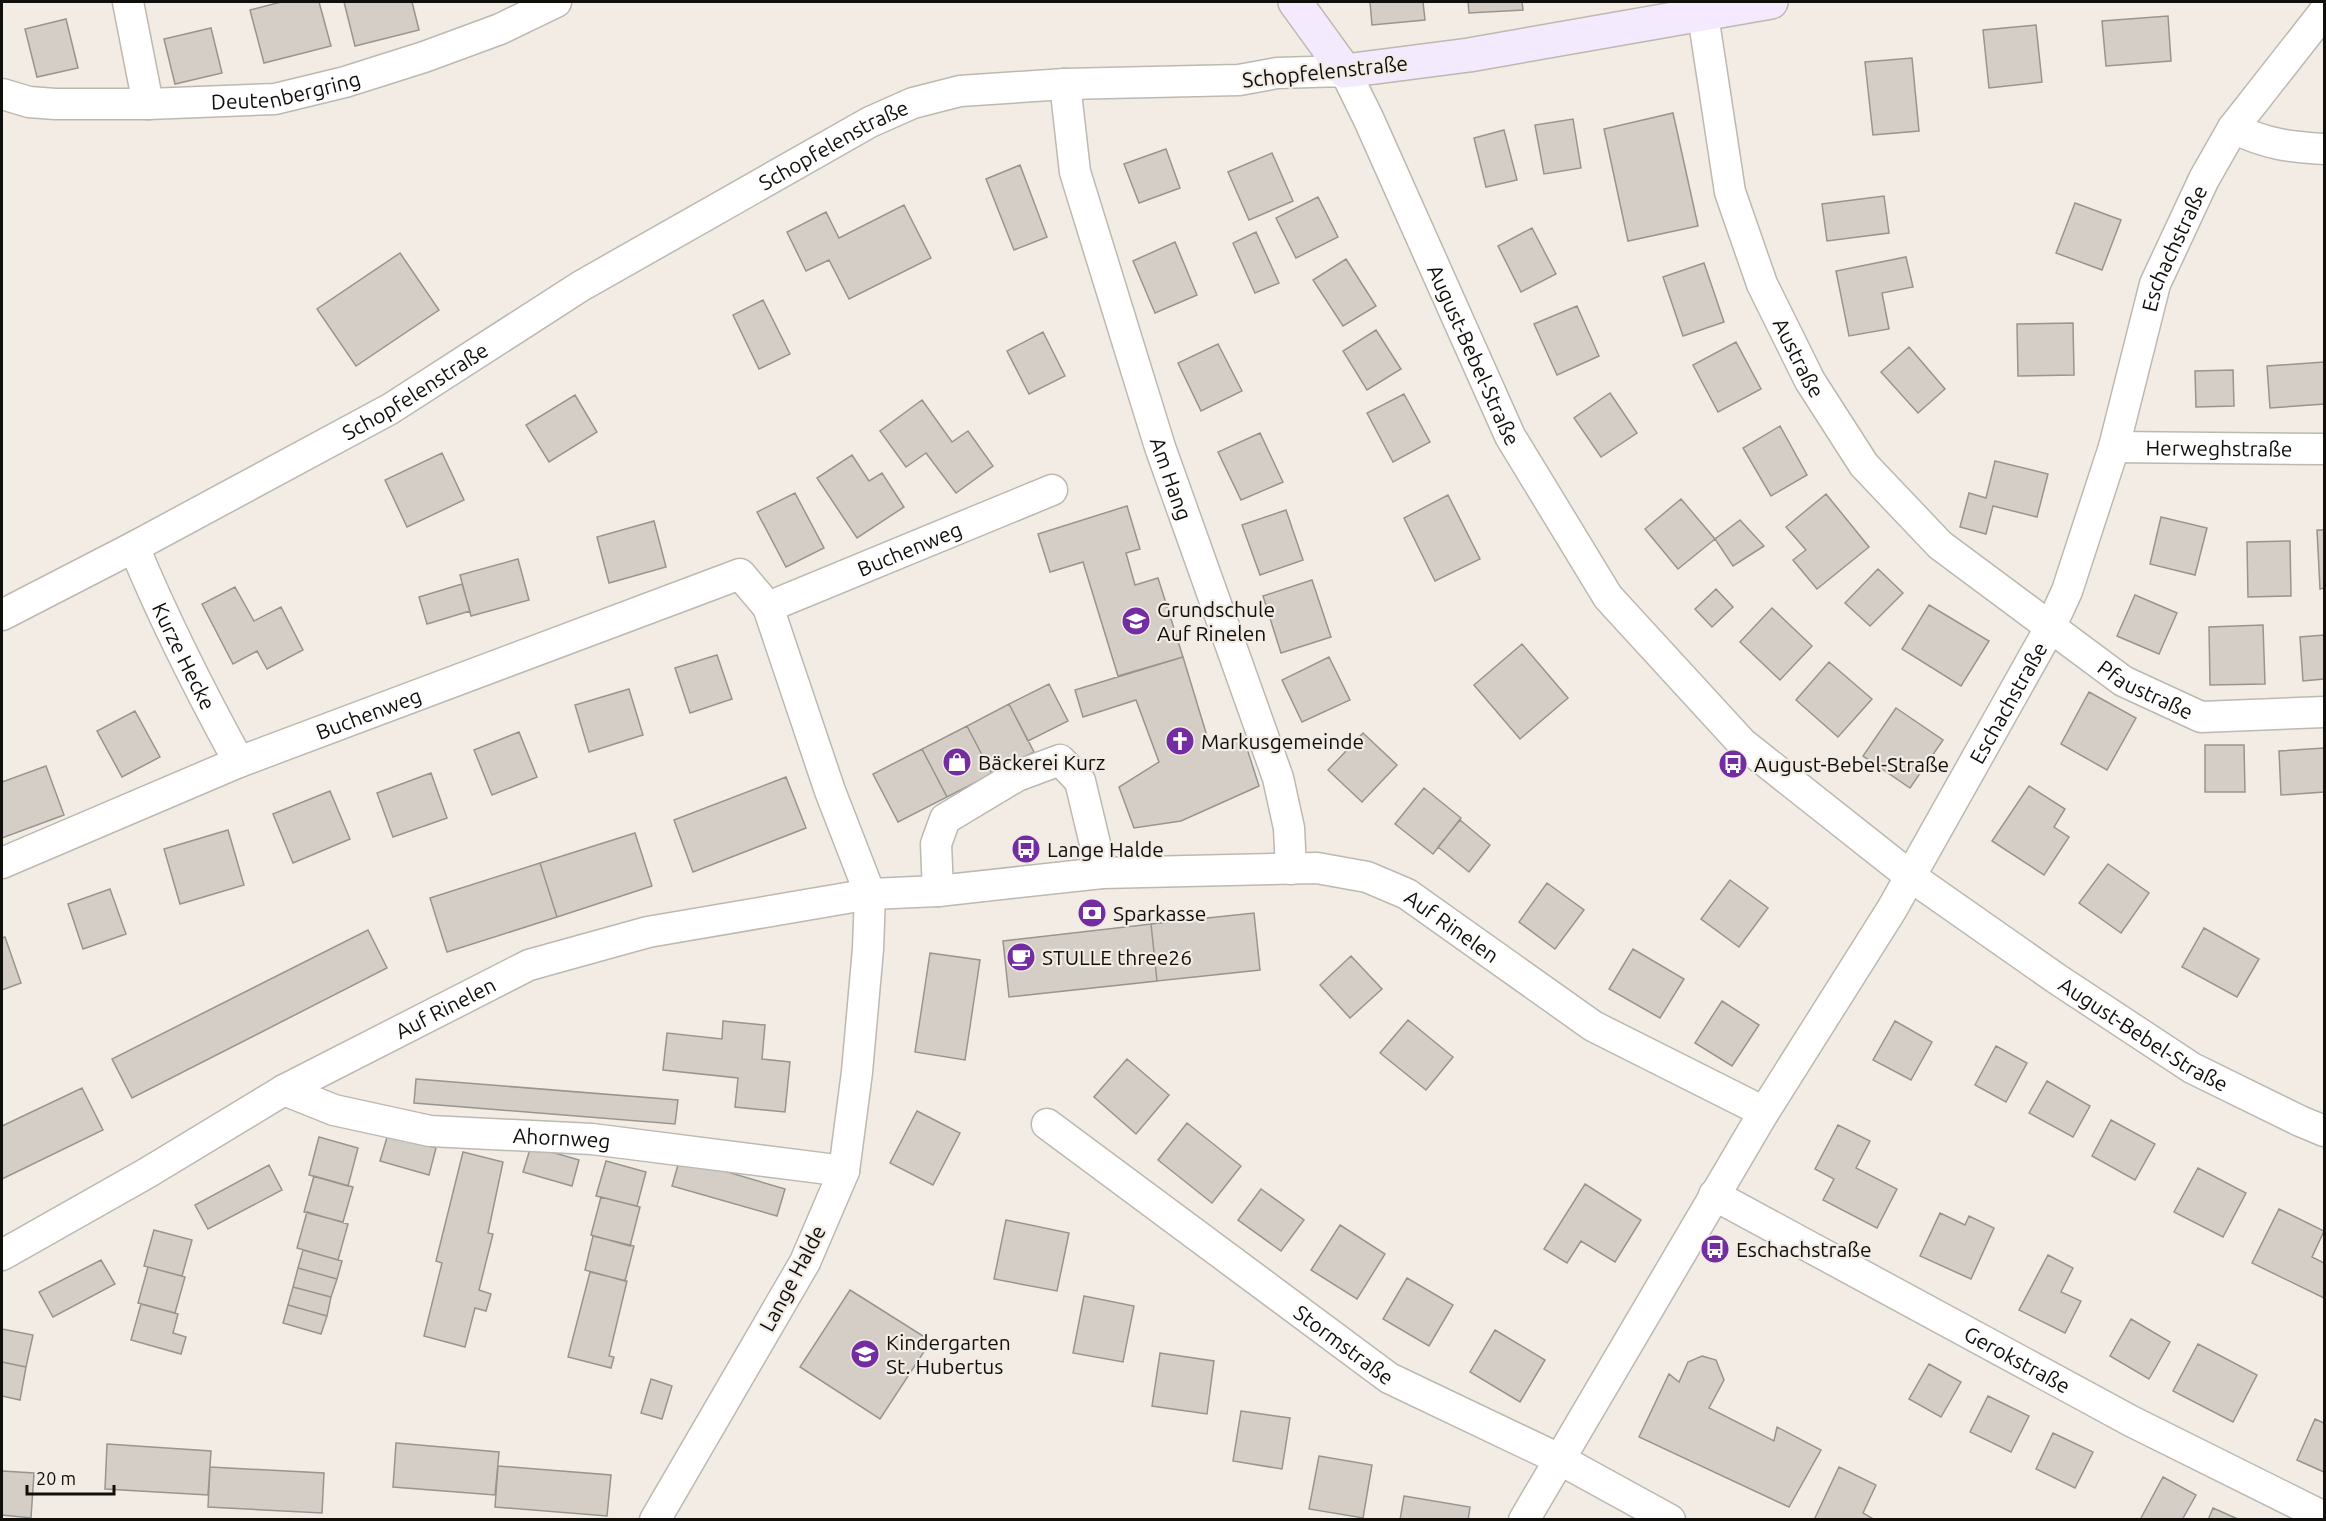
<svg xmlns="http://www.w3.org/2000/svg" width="2326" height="1521" font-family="Ubuntu,sans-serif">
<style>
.building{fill:#d4cec7;stroke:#99948d;stroke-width:1.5}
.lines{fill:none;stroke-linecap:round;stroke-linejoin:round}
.street-casing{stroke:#bdb8b0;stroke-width:33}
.secondary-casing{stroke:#bdb8b0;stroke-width:36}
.street{stroke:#fff;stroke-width:30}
.secondary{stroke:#f4eafe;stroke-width:33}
.labels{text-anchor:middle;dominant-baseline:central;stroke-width:4.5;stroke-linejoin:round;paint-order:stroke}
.street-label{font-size:21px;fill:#100f0c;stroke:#f2ece5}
.poi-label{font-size:21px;fill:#100f0c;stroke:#f2ece5;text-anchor:start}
</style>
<rect width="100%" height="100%" fill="#f2ece5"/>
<path class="building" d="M281 2H319L331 46 264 63 250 10Z
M344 2H412L419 30 355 46Z
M1370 2H1423L1425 20 1372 25Z
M1468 2H1522L1523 10 1469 13Z
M2168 16 2171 61 2106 66 2102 21Z
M66 19 78 68 37 77 25 29Z
M2036 25 2042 82 1989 88 1983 30Z
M211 28 222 73 175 84 164 39Z
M1912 58 1919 131 1873 135 1865 62Z
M1673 113 1698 226 1628 241 1604 129Z
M1573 119 1581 168 1544 174 1535 125Z
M1504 130 1517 180 1486 187 1474 138Z
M1166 149 1180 188 1139 203 1124 164Z
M1272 153 1293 201 1249 220 1228 172Z
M1020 165 1047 237 1014 250 986 179Z
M1884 196 1889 233 1827 241 1822 204Z
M1318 197 1338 237 1296 258 1276 218Z
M2075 203 2121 220 2102 270 2056 253Z
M904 205 931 258 849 299 829 260 806 271 787 232 826 212 839 238Z
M1532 228 1556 274 1521 292 1498 246Z
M1256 232 1279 283 1255 293 1233 243Z
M1175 242 1197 295 1155 313 1133 261Z
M400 253 439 310 356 366 317 309Z
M1906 257 1913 287 1882 293 1889 329 1849 336 1836 271Z
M1346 259 1376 306 1343 326 1313 280Z
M1704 263 1724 322 1683 336 1663 277Z
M763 300 790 354 759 369 733 315Z
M1577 306 1599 356 1557 375 1534 324Z
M2073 323 2074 375 2018 376 2017 324Z
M1376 330 1401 369 1367 390 1343 351Z
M1043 332 1065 376 1029 394 1007 351Z
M1736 342 1761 389 1718 412 1693 365Z
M1218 344 1242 391 1201 411 1178 363Z
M1909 347 1945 389 1918 413 1881 372Z
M2324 362V404L2270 408 2267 366Z
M2233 370 2234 406 2196 407 2195 371Z
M1610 393 1637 433 1601 457 1574 418Z
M1404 394 1430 442 1393 462 1367 413Z
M575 395 597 432 549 462 526 425Z
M922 400 952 442 968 431 993 466 956 493 926 453 906 467 880 431Z
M1780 426 1807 475 1771 496 1743 448Z
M1260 433 1283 482 1241 500 1218 452Z
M442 453 464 500 407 527 385 480Z
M852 455 869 481 882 473 904 507 857 538 817 478Z
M1995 461 2048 474 2037 517 1993 506 1986 534 1960 527 1969 493 1986 498Z
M795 493 824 548 786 567 757 512Z
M1826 494 1869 547 1817 589 1793 560 1806 550 1786 527Z
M1448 495 1480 559 1435 581 1404 518Z
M1681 499 1715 539 1678 569 1645 529Z
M1127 506 1140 549 1126 553 1135 585 1158 578 1183 657 1118 676 1083 562 1050 572 1038 534Z
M1286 510 1303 560 1260 575 1242 525Z
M2161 517 2207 528 2195 575 2150 564Z
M1740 520 1764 546 1733 566 1715 539Z
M654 521 666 567 609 583 597 537Z
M2317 530H2324V588L2320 589Z
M2290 541 2291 596 2248 597 2247 542Z
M518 559 529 600 471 616 460 575Z
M1878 569 1903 593 1870 626 1845 603Z
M1312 580 1331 637 1281 653 1263 596Z
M462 584 470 611 427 624 419 597Z
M235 587 254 621 281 607 303 650 267 669 257 651 233 664 202 604Z
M1716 589 1733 607 1712 627 1695 609Z
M2135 595 2177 613 2159 654 2117 636Z
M1929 605 1989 641 1961 686 1902 649Z
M1772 608 1812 646 1780 680 1740 642Z
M2263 625 2265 684 2210 685 2209 627Z
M2324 635V679L2303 681 2300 637Z
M1522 644 1568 698 1520 739 1474 685Z
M717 655 732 699 690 713 675 668Z
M1183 657 1210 746 1243 736 1259 786 1181 821 1134 828 1119 787 1159 762 1136 700 1083 717 1075 690Z
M1329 657 1350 700 1302 722 1282 680Z
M1829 662 1872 699 1838 737 1796 700Z
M1049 684 1068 721 1028 741 1009 704Z
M629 689 643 735 589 752 575 705Z
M2089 692 2136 718 2107 770 2061 744Z
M1009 704 1034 752 992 774 967 726Z
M1896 708 1943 740 1910 788 1863 756Z
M135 711 160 757 122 777 97 731Z
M967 726 992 774 947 797 922 749Z
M519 732 537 777 492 795 474 750Z
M1363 733 1397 765 1362 802 1328 770Z
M2205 745H2244L2245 792H2205Z
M2324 748V792L2281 795 2279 751Z
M922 749 947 797 898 822 873 774Z
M46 766 64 815 2 838V782Z
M431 773 447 818 393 837 377 793Z
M786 777 806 828 693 872 674 820Z
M2029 786 2065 809 2054 827 2069 837 2044 875 1992 841Z
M1424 788 1461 818 1433 854 1395 824Z
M330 791 350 839 293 863 273 814Z
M1460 820 1490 845 1469 872 1438 847Z
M228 830 244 885 180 904 164 849Z
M635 833 652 886 557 917 540 863Z
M540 863 557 917 447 952 430 898Z
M2108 864 2149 893 2121 933 2079 903Z
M1730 880 1768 908 1739 947 1701 919Z
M1547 883 1584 910 1555 949 1519 922Z
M110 889 126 934 83 949 68 904Z
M1254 913 1260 970 1157 981 1151 924Z
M1151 924 1157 981 1009 997 1003 941Z
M2204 928 2259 959 2237 997 2182 967Z
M368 930 387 968 132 1098 112 1059Z
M5 937 21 983 2 990V938Z
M1633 949 1684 979 1660 1018 1609 989Z
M930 953 980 960 965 1060 915 1052Z
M1351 956 1382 989 1350 1018 1320 985Z
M1722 1001 1759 1025 1732 1066 1695 1043Z
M1408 1020 1453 1057 1426 1090 1380 1053Z
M723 1021 765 1025 762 1059 790 1062 785 1112 735 1107 738 1078 663 1070 667 1033 722 1039Z
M1895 1021 1932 1042 1911 1080 1873 1060Z
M1996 1046 2027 1063 2006 1102 1975 1085Z
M1127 1059 1169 1095 1136 1134 1094 1097Z
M416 1079 678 1100 675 1124 414 1103Z
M2047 1081 2090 1106 2073 1137 2029 1113Z
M82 1088 103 1130 2 1179V1126Z
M917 1111 960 1133 933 1185 890 1163Z
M2111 1120 2155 1144 2135 1180 2092 1156Z
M1187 1123 1241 1166 1212 1203 1158 1160Z
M1838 1125 1870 1141 1856 1168 1897 1189 1877 1228 1823 1200 1834 1179 1815 1169Z
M388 1134 436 1148 429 1175 380 1161Z
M319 1137 358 1148 348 1186 309 1175Z
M531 1146 579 1160 572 1186 523 1172Z
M463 1152 503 1162 488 1233 493 1234 479 1290 491 1294 486 1311 475 1308 465 1347 424 1336 442 1263 436 1261Z
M680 1158 785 1189 777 1216 672 1186Z
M606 1161 646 1172 637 1206 596 1196Z
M269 1165 282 1190 208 1229 195 1205Z
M2198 1168 2246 1193 2223 1237 2174 1212Z
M314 1176 353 1187 343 1222 304 1212Z
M1585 1184 1641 1220 1615 1262 1581 1241 1567 1263 1544 1249Z
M1261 1189 1304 1220 1281 1251 1238 1220Z
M601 1197 640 1207 630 1246 591 1235Z
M2279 1209 2324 1231 2312 1257 2324 1263V1298L2252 1263Z
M307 1212 348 1224 338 1260 297 1248Z
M1940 1213 1965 1225 1969 1216 1994 1228 1971 1279 1920 1256Z
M1006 1220 1069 1233 1057 1291 994 1279Z
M1340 1225 1385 1254 1357 1299 1311 1270Z
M154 1230 192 1240 182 1276 144 1266Z
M593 1236 634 1246 625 1281 585 1270Z
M303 1250 342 1261 337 1279 298 1268Z
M2048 1255 2073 1268 2061 1292 2081 1301 2065 1333 2019 1310Z
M101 1260 115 1284 53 1317 39 1292Z
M148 1267 185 1277 175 1313 138 1303Z
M298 1268 337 1279 331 1297 293 1287Z
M590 1272 627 1281 609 1356 614 1357 611 1368 568 1357Z
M1407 1278 1453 1305 1429 1346 1383 1319Z
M293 1287 331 1297 327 1316 288 1305Z
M850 1290 931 1341 880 1419 800 1367Z
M1084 1296 1134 1306 1123 1362 1073 1353Z
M141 1304 178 1314 173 1333 186 1337 181 1354 131 1340Z
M288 1305 327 1316 321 1334 283 1323Z
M2131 1319 2170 1342 2149 1379 2110 1356Z
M2 1329 33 1335 26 1367 2 1362Z
M1495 1330 1545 1360 1520 1402 1470 1372Z
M2198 1344 2257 1375 2233 1422 2173 1391Z
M1160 1353 1214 1361 1207 1414 1152 1406Z
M1702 1356 1716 1360 1724 1380 1709 1408 1774 1441 1777 1427 1821 1450 1789 1507 1639 1437 1669 1374 1679 1382 1688 1362Z
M2 1362 26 1367 20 1400 2 1396Z
M1929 1364 1961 1382 1941 1417 1909 1399Z
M651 1379 672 1386 662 1419 641 1413Z
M1988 1396 2029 1416 2011 1452 1970 1432Z
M1241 1411 1290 1418 1282 1469 1233 1461Z
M2315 1419 2324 1423V1472L2297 1460Z
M2053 1433 2093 1452 2075 1488 2036 1469Z
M396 1443 499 1452 495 1495 393 1487Z
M107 1444 211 1451 208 1495 105 1489Z
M1319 1456 1372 1465 1363 1518 1309 1509Z
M498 1466 611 1475 607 1516 495 1507Z
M210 1467 324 1473 322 1513 208 1507Z
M1839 1467 1876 1485 1863 1513 1875 1520H1814Z
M2 1471 34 1473 31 1518 2 1515Z
M2163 1477 2196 1495 2182 1520H2144L2141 1518Z
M1404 1496 1470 1507 1468 1520H1400Z
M2213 1508 2240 1520H2208Z"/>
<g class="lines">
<g class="street-casing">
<g id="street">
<path d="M128 2 148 104"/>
<path id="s1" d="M1701 2 1730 192 1762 284 1810 381 1864 465 1940 545 2123 681 2201 717 2324 712"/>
<path id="s2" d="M1065 84 1075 172 1160 447 1278 778 1289 828 1291 869"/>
<path id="s3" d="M2 94 29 102 55 104H148L275 99 345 82 424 57 500 29 556 2"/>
<path d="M2233 128C2266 144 2289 147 2324 149"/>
<path id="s4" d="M2114 447 2324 449"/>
<path id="s5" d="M134 547C165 622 200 691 239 762"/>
<path id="s6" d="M768 607 1052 490"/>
<path id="s7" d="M2 615 134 547 390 409 581 286 870 122 913 103 960 91 1065 84 1239 80 1277 73 1345 71 1369 120 1510 436 1608 597 1742 743 1910 876 2057 979 2192 1068 2300 1121 2324 1131"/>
<path id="s8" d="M2 863 239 762 740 574 768 607 830 791 870 894 868 949 857 1072 844 1171 805 1262 655 1520"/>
<path d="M938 891 936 844 945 819 1017 776 1060 760 1080 781 1102 873"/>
<path id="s9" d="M284 1090 334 1110 430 1131 592 1139 844 1171"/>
<path id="s10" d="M1047 1124 1389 1378 1559 1459 1670 1520"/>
<path id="s11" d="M1714 1195 2131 1421 2324 1517"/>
<path id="s12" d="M2 1255 147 1173 284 1090 529 965 648 932 870 894 938 891 1102 873 1317 868 1367 877 1407 894 1593 1026 1764 1112"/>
<path id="s13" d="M1524 1520 1764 1112 1892 909 2050 628 2067 591 2114 447 2155 284 2204 179 2233 128 2324 12"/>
</g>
</g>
<g class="secondary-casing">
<path id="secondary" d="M1295 2 1345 71 1469 55 1771 2"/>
</g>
<use href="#street" class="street"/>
<use href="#secondary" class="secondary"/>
</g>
<defs>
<g id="school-disc" transform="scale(1.5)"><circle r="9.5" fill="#732da1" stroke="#f2ece5"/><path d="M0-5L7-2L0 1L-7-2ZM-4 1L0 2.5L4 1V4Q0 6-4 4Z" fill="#fff"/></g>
<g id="church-disc" transform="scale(1.5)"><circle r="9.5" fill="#732da1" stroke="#f2ece5"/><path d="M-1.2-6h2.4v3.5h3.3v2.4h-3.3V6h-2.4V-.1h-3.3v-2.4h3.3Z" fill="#fff"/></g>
<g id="shop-disc" transform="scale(1.5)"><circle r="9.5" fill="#732da1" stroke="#f2ece5"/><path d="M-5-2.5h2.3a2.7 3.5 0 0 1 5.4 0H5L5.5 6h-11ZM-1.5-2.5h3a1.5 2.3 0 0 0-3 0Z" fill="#fff"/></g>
<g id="bus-disc" transform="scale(1.5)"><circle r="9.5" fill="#732da1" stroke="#f2ece5"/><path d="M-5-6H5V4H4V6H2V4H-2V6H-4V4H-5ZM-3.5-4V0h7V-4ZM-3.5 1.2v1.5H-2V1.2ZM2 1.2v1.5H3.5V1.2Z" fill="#fff"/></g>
<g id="bank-disc" transform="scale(1.5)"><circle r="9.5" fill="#732da1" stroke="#f2ece5"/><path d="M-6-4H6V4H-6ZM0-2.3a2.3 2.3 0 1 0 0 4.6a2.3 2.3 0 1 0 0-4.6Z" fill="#fff"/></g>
<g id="cafe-disc" transform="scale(1.5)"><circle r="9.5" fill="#732da1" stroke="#f2ece5"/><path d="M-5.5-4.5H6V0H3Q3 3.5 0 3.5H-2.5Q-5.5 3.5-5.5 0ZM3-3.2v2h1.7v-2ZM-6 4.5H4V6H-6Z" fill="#fff"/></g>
</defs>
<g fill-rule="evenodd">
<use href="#school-disc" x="1136" y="621"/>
<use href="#church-disc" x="1180" y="741"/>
<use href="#shop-disc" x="957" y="762"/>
<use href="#bus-disc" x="1733" y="764"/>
<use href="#bus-disc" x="1026" y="849"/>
<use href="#bank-disc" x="1092" y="913"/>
<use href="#cafe-disc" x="1021" y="957"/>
<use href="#bus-disc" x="1715" y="1249"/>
<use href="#school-disc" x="865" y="1354"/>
</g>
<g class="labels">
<g class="street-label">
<text transform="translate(1325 71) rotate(-6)">Schopfelenstraße</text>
<text stroke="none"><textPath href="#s3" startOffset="286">Deutenbergring</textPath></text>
<text stroke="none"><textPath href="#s7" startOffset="956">Schopfelenstraße</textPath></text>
<text stroke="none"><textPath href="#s13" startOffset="1436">Eschachstraße</textPath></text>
<text stroke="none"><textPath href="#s7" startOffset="1792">August-Bebel-Straße</textPath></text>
<text stroke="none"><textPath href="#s1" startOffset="372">Austraße</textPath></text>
<text stroke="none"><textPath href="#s7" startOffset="470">Schopfelenstraße</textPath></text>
<text stroke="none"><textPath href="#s4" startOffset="105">Herweghstraße</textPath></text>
<text stroke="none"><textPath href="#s2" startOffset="410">Am Hang</textPath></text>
<text stroke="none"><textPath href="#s6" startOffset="153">Buchenweg</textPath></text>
<text stroke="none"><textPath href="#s5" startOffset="120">Kurze Hecke</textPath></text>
<text stroke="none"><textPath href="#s1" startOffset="860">Pfaustraße</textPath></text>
<text stroke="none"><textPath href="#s13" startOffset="950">Eschachstraße</textPath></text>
<text stroke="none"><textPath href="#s8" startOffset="396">Buchenweg</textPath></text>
<text stroke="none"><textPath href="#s12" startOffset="1548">Auf Rinelen</textPath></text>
<text stroke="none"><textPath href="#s12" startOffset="508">Auf Rinelen</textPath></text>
<text stroke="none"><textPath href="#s7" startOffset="2764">August-Bebel-Straße</textPath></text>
<text stroke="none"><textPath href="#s9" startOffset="284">Ahornweg</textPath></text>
<text transform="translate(792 1278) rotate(-62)">Lange Halde</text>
<text stroke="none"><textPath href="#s10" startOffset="370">Stormstraße</textPath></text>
<text stroke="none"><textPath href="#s11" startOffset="345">Gerokstraße</textPath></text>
</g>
<g class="poi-label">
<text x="1157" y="609">Grundschule<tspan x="1157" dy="24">Auf Rinelen</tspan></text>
<text x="1201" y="741">Markusgemeinde</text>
<text x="978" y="762">Bäckerei Kurz</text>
<text x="1754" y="764">August-Bebel-Straße</text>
<text x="1047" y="849">Lange Halde</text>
<text x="1113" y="913">Sparkasse</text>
<text x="1042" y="957">STULLE three26</text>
<text x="1736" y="1249">Eschachstraße</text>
<text x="886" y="1342">Kindergarten<tspan x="886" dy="24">St. Hubertus</tspan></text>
</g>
</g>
<rect width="2326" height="1521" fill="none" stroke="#100f0c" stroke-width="6"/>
<path d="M27 1485v9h87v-9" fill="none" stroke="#100f0c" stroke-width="3"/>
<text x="36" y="1485" font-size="18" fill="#100f0c" stroke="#f2ece5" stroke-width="4.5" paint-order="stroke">20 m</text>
</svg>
